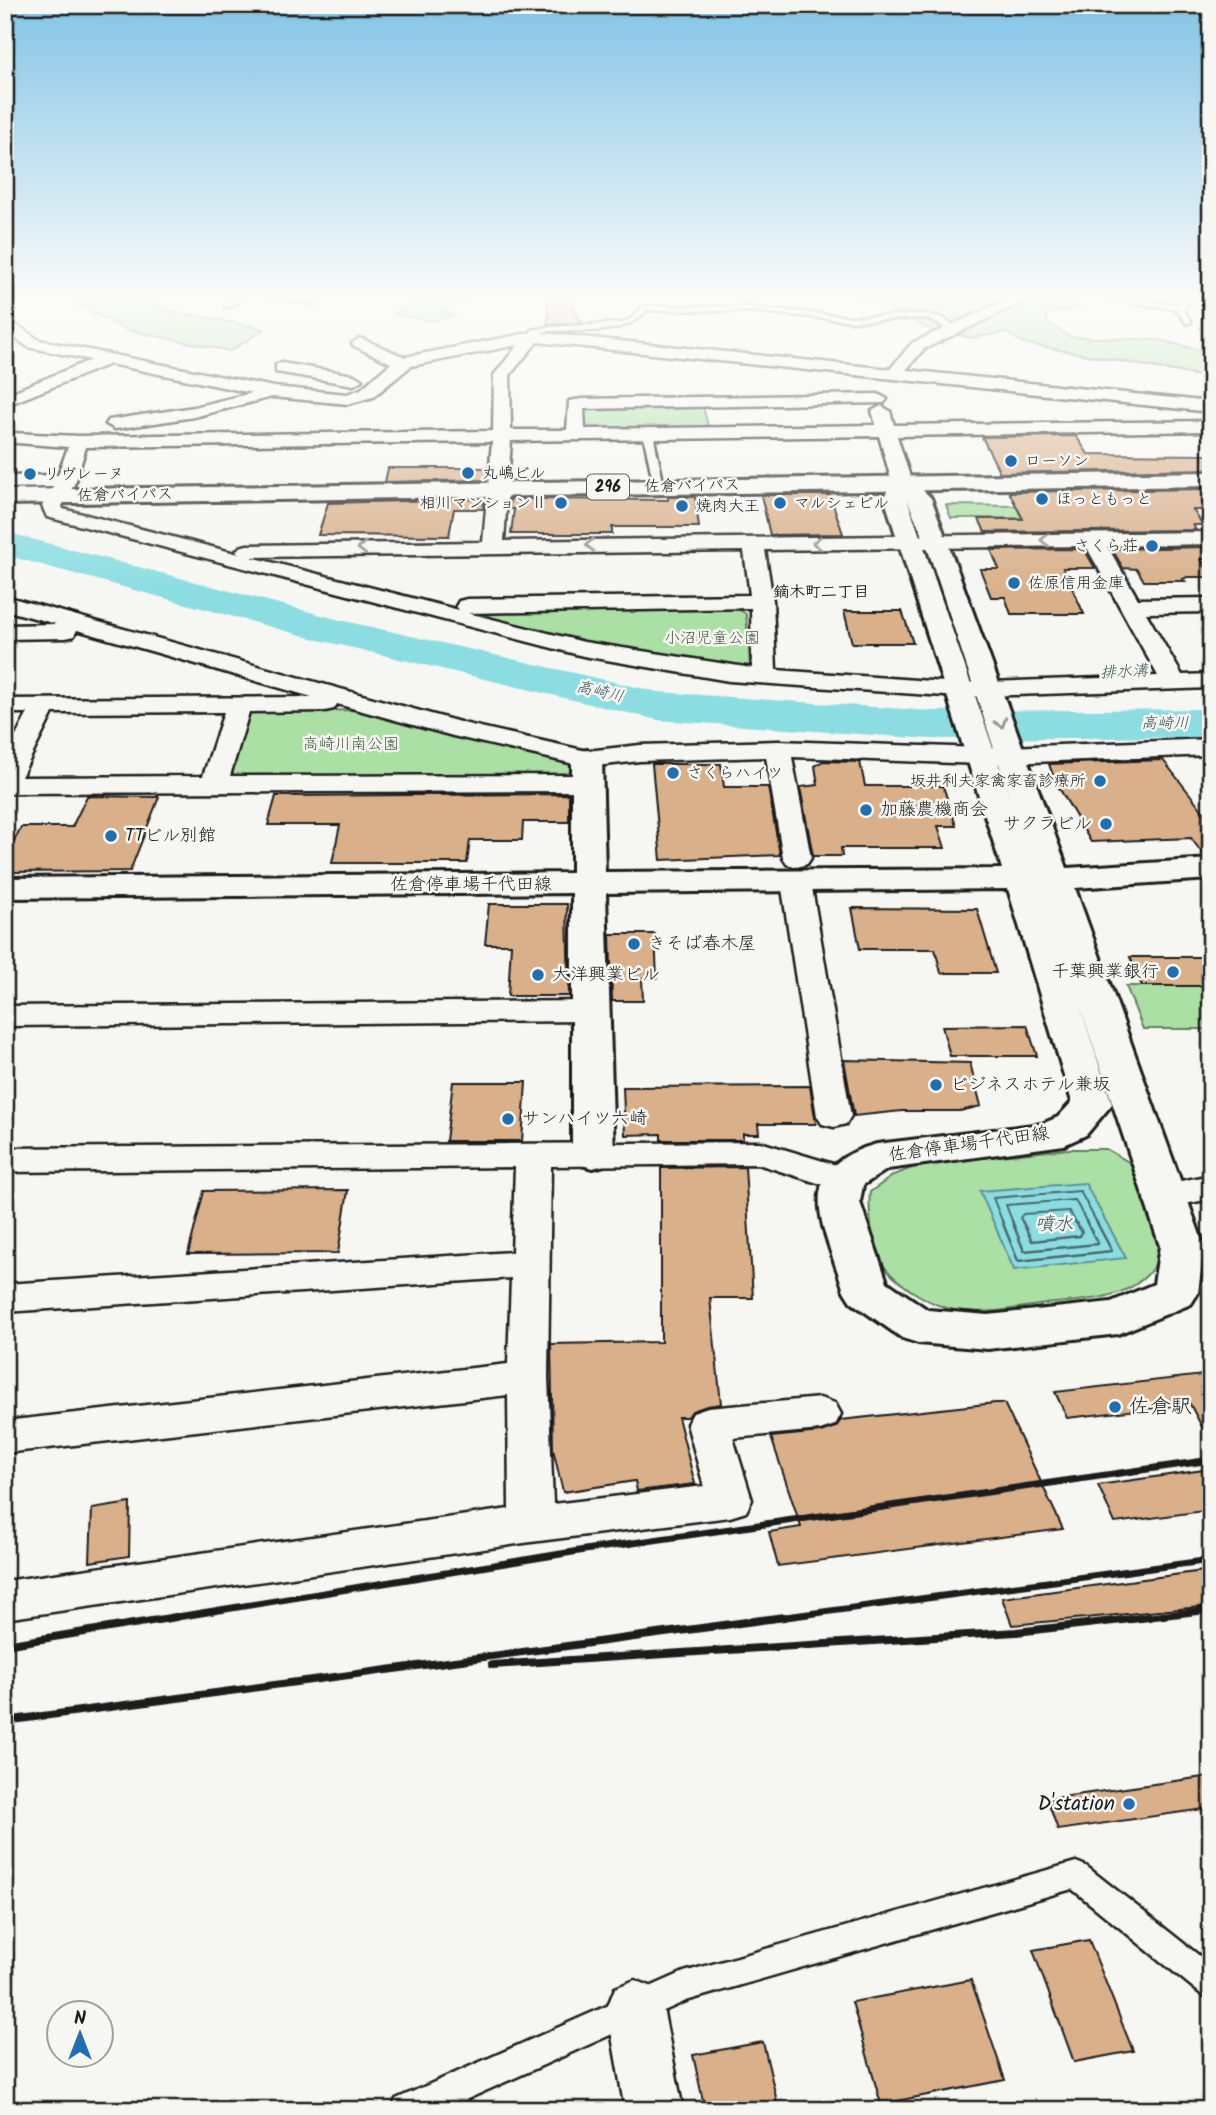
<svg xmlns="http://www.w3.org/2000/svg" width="1216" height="2115" font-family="Kalam,'Klee One',sans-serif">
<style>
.green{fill:#aae0a3;stroke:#637e60;stroke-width:2}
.water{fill:#8bdde2;stroke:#5f9093;stroke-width:2}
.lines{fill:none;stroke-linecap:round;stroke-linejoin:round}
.shore-far1{stroke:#48696b;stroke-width:2}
.shore{stroke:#48696b;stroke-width:2.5}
.stream{stroke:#5f9093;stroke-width:7}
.river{fill:#8bdde2;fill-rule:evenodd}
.building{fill:#d9b08a;stroke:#1c1c1c;stroke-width:2}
.lane-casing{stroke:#1c1c1c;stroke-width:5}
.street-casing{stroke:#1c1c1c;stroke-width:5}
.secondary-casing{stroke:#1c1c1c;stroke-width:6}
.highway-casing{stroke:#1c1c1c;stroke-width:6}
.lane{fill:#f6f6f2;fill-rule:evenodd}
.street{fill:#f6f6f2;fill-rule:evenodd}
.secondary{fill:#f6f6f2;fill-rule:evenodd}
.highway{fill:#f6f6f2;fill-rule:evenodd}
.rail-far1{stroke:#1c1c1c;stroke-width:7}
.rail{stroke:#1c1c1c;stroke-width:8}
.oneway{stroke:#949492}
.poi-dot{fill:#1f6fb2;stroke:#f6f6f2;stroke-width:2.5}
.labels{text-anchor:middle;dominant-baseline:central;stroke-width:5;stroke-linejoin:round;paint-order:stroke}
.far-poi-label{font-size:16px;fill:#1c1c1c;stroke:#f6f6f2;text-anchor:start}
.far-street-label{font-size:16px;fill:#1c1c1c;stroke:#f6f6f2}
.shield{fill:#f6f6f2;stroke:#5d5d5c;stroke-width:2}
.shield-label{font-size:16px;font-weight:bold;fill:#1c1c1c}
.far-neighbourhood-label{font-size:16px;font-weight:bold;fill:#1c1c1c;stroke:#f6f6f2}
.far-park-label{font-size:16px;fill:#475744;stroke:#f6f6f2}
.far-water-label{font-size:16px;font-style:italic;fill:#3d5657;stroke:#f6f6f2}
.poi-label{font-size:18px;fill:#1c1c1c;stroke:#f6f6f2;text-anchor:start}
.street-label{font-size:18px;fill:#1c1c1c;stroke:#f6f6f2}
.water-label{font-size:19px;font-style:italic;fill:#3d5657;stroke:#f6f6f2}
.near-poi-label{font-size:21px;fill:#1c1c1c;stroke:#f6f6f2;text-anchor:start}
</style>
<rect width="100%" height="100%" fill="#f6f6f2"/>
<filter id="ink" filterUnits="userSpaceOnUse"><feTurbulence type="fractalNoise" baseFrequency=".0143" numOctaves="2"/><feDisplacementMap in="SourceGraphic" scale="14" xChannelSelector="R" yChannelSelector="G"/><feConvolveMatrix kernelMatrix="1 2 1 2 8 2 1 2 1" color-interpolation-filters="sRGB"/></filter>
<g filter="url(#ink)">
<path class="green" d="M64 298H160L156 308 265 329 230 351 127 330Z
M422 298H476L443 311 454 316 431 321 394 314Z
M856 298H1064L1079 307 1046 314 1047 323 1071 337 1159 340 1211 353V378L1023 343 1005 332 973 338 931 330 875 301Z
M695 404 703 407 709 430 585 432 580 407Z
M946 505 1016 506 1022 518H951Z
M733 606 746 614 750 665 730 673 468 616 467 612Z
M356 710 569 764 574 766V771L561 777 224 776 249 712Z
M1126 986H1210L1211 1029H1143Z
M1068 1149H1106L1132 1164 1161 1254C1140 1301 1090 1299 1046 1304 1016 1308 984 1315 955 1310 932 1306 902 1287 886 1269 872 1253 868 1212 870 1192L894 1175 922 1164Z"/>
<path class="water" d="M1085 1183 1126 1258 1014 1270 980 1191Z"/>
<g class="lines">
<path class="shore-far1" d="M1003 1223 993 1198 1080 1191 1097 1223
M1013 1223 1006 1205 1075 1200 1087 1223
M1023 1223 1020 1218 1023 1214 1069 1211 1076 1223"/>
<path class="shore" d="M1002 1221 1018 1261 1112 1251 1096 1221
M1012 1221 1024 1251 1098 1244 1086 1221
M1022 1221 1032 1241 1080 1236 1082 1232 1075 1221"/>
<path class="stream" d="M1117 542 1108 544 1133 592"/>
<path class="river" d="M5 532 340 620 658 692 931 711 1211 709V737L931 739 658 720 319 640 5 555Z"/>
</g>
<path class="building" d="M548 298H569L582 323 548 324Z
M1076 436 1088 454 1211 455V469L1000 473 982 437Z
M388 468H484L487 471 486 480 385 482Z
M1211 489V510H1193L1203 525H1193L1196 530 985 532 979 519H1023L1009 492Z
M761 495H830L843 534 770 535Z
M668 497H695L699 527H612V534H511L514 509H509L510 499 668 500Z
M484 499 483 509H454L449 536 318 535 328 503Z
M1208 547 1211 559H1201L1211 577H1187L1183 579 1185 581H1144L1137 569 1123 568 1112 549Z
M1084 549 1095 568H1063L1084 614H1011L1005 597H991L980 569H999L991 550Z
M844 611H902L913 643H852Z
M1163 760 1211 821V856L1205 857 1191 838 1091 842 1055 781 1049 764Z
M823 761 860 762 865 786H943L956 826H938L945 848H841L842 856H813L800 787 818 785 815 766Z
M652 764H721L724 787H768L780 855 661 860Z
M569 794V822H523L522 840H470L467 863H332L340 825H268L276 796Z
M87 796 159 797 130 871 5 872V859L21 827H72Z
M489 904H567L569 996H508L511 944H485Z
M852 908 977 909 996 973H941L935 949H860Z
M610 934H655L657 978H642L643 1001H612Z
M1130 957H1211V986H1142Z
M1027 1025 1037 1056H950L942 1026Z
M844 1060 970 1063 981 1106 960 1111H902L854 1116Z
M453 1082H526L522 1141H446Z
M810 1086 816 1124H758L759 1134H743V1140H661V1134L625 1135 623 1087Z
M745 1167 753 1298H710L721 1404 707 1406 692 1411 688 1417H678L695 1484 637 1491 635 1481 563 1492 553 1449 551 1344 661 1342V1168Z
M348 1190 338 1253 188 1254 204 1191Z
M1211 1374V1444L1190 1404 1067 1418 1055 1392Z
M995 1403H1004L1063 1529 778 1566 769 1532 801 1527 771 1437 821 1432 836 1427 841 1420Z
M1211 1469V1510L1115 1523 1098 1485Z
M130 1503 129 1556 90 1562 92 1509Z
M1211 1570V1606L1012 1625 1002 1598Z
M1211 1776V1808L1058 1830 1047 1799Z
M1089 1940 1133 2051 1074 2062 1033 1950Z
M971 1980 1005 2080 881 2104 852 2002Z
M763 2042 779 2110H705L693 2055Z"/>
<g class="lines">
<g class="lane-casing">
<path id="lane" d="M235 298H245L231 307H225V303Z
M267 298H328L314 304Z
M1101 298 1178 304 1187 298H1197L1183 308 1191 322 1187 324 1176 309Z
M642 306 750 307 852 317 927 314 943 318 958 329 951 331 927 318 852 321 750 311 647 310C625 337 580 330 548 331L538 334 536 339 529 337 532 330 548 327 623 323 632 318Z
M648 431 653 434 664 486 659 489 654 486 643 434Z
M1076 1862 1086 1866 1211 1965V1999L1201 1994 1072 1889 686 2001 443 2110H392L396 2099 684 1972Z"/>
</g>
<g class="street-casing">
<path id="street" d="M1011 298H1031L924 349 906 370 1211 402V412L537 342 510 375 511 430H567L569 401 582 399 878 394 887 399 884 403 584 409 585 429 876 425 872 411 881 406 890 411 894 425 1211 421V431L897 436 912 483 902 489 892 483 879 436 511 441 504 541 1211 532V544L1107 546 1138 599 1211 598V612L1146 613 1182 675 1211 674V688L959 697 729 681 583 656 47 517 42 506 53 487 5 488V476L58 475 68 447 5 442V434L11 433 79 436 493 431 494 375 518 345 411 366 373 397 348 404 272 397 194 417 115 429 106 424 109 420 194 407 252 393 110 364 5 406V395L91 360 28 347 5 331V317L39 340 274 387 347 394 361 389 391 363 354 346 352 343 360 338 405 357 533 332 890 369 912 343ZM492 442 483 542 247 545 240 547 236 551 239 554 63 509 62 506 76 481 86 447ZM1086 546 1158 676 959 683 776 670 773 601 765 550ZM744 551 750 595 467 599 459 601 456 606 459 610 251 557ZM751 608 752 668 584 642 468 613Z
M282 363 354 375 362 380 354 385 276 372V364Z
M5 596 467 724 587 751 640 745 778 741 981 748 1211 739V755L981 764 792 757 811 858 807 864 797 867 787 864 783 858 766 757 640 761 587 767 453 736 337 704 334 709 325 711 249 712 230 776 587 775 596 777 600 783 596 789 587 791 5 793V757L28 713H5V699L312 697 77 630 74 636 66 638 5 639V625L56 624 5 610ZM224 712 203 776 21 777 53 713Z
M796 873 806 876 811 882 851 1116 846 1124 834 1127 822 1124 817 1116 781 882 786 876Z
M590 1001 601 1004 606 1011 601 1018 590 1021 5 1026V1006Z
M760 1142 856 1171 861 1179 856 1187 843 1191 758 1164 551 1166 548 1377 553 1504 704 1486 687 1424 693 1413 708 1408 820 1398 835 1403 841 1414 835 1425 820 1430 733 1438 752 1500 746 1512 730 1517 531 1542 5 1619V1581L509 1509 508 1395 5 1453V1421L508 1364 511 1278 5 1312V1284L512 1252 515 1167 5 1172V1148Z
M1211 1175V1199L1163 1208 1150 1205 1145 1196 1150 1187Z
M635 1980 655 1988 663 2008 683 2110H625L607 2008 615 1988Z"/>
</g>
<g class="secondary-casing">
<path id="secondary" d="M902 476 910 478 931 498 1067 868 1211 859V879L1075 888 1204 1246 1198 1293 1191 1304 1118 1334 988 1349 918 1343 902 1338 851 1302 844 1291C825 1228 787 1168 877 1144L1042 1124 1058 1117 1072 1102 1008 889 606 893 614 1155 608 1164 593 1168 578 1164 572 1155V893L5 898V878L572 873V759L576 753 587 750 598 753 602 759 605 872 1002 869 884 497 894 478ZM907 499 925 541 1010 797ZM1078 1000 1160 1246 1154 1284 1111 1302 988 1315 928 1310 887 1282 860 1202 863 1185 888 1169 1064 1145 1086 1135 1112 1104Z"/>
</g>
<g class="highway-casing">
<path id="highway" d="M1211 472V486L5 504V490Z"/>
</g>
<use href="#lane" class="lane"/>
<use href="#street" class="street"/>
<use href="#secondary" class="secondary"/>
<use href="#highway" class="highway"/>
<path class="rail-far1" d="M165 1619 591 1549 1211 1460
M771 1619 1211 1560
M1133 1619 1211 1610"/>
<path class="rail" d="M5 1645 176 1617
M492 1665 1016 1632 1149 1617
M5 1721 784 1617"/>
</g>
<defs><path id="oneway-chevron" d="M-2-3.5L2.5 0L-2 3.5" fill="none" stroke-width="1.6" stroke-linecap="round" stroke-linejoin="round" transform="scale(1.75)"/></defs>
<g class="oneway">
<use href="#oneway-chevron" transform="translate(1045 540) rotate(179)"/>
<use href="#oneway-chevron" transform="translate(817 543) rotate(179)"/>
<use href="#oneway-chevron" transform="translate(590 545) rotate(180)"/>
<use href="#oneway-chevron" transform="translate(362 548) rotate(179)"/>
<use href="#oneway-chevron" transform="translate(1001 723) rotate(70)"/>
</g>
</g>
<linearGradient id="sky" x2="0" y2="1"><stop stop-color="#83c4e6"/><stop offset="0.5" stop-color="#fbfbf9"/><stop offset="1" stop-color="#fbfbf9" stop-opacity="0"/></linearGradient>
<rect width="1216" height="594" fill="url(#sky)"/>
<g class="poi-dot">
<circle cx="1011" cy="461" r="7"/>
<circle cx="468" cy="473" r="7"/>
<circle cx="30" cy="474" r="7"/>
<circle cx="1042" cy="499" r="7"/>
<circle cx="561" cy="503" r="7"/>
<circle cx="780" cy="503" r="7"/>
<circle cx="682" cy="506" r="7"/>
<circle cx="1152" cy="546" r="7"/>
<circle cx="1014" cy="583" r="7"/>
<circle cx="673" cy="773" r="7"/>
<circle cx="1100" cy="781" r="7"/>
<circle cx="866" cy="810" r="7"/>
<circle cx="1106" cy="824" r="7"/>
<circle cx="111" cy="836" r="7"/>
<circle cx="634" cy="944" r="7"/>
<circle cx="1173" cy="972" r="7"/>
<circle cx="538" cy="975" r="7"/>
<circle cx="936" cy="1085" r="7"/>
<circle cx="508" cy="1119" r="7"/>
<circle cx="1115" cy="1407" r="7"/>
<circle cx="1129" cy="1804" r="7"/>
</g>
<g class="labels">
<g class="far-poi-label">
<text x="1025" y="461">ローソン</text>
<text x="482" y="473">丸嶋ビル</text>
<text x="44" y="474">リヴレーヌ</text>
<text x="1056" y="499">ほっともっと</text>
<text x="547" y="503" text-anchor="end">相川マンションⅡ</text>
<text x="794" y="503">マルシェビル</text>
<text x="696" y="506">焼肉大王</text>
<text x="1138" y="546" text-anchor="end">さくら荘</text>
<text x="1028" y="583">佐原信用金庫</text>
<text x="687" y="773">さくらハイツ</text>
<text x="1086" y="781" text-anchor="end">坂井利夫家禽家畜診療所</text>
</g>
<g class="far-street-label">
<text transform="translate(692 486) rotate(-1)">佐倉バイパス</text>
<text transform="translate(125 495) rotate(-1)">佐倉バイパス</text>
</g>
<rect class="shield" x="587" y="474.5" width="42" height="25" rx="5"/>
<g class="shield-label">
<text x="608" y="487">296</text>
</g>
<g class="far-neighbourhood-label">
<text x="821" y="592">鏑木町二丁目</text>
</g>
<g class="far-park-label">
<text x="712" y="638">小沼児童公園</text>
<text x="351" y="744">高崎川南公園</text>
</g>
<g class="far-water-label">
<text transform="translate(1124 672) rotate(-3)">排水溝</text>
<text transform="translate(600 692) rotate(13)">高崎川</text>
<text x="1165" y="723">高崎川</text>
</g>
<g class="poi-label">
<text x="880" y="810">加藤農機商会</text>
<text x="1092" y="824" text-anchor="end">サクラビル</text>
<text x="125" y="836">TTビル別館</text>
<text x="648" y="944">きそば春木屋</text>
<text x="1159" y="972" text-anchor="end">千葉興業銀行</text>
<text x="552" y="975">大洋興業ビル</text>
<text x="950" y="1085">ビジネスホテル兼坂</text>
<text x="522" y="1119">サンハイツ六崎</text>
</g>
<g class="street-label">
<text x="471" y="885">佐倉停車場千代田線</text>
<text transform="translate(969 1145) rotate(-8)">佐倉停車場千代田線</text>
</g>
<g class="water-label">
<text x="1054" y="1225">噴水</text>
</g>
<g class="near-poi-label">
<text x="1129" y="1407">佐倉駅</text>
<text x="1115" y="1804" text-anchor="end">D'station</text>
</g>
</g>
<rect width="1216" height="2115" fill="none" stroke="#f6f6f2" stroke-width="28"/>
<rect x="14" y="14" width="1188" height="2087" fill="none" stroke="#1c1c1c" stroke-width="2.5" filter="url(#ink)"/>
<g transform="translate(80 2034)"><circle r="33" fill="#f6f6f2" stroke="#9f9f9c" stroke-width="2"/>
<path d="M0-5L12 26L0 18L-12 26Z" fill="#1f6fb2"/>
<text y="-10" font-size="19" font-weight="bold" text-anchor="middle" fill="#1c1c1c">N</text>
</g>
</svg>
